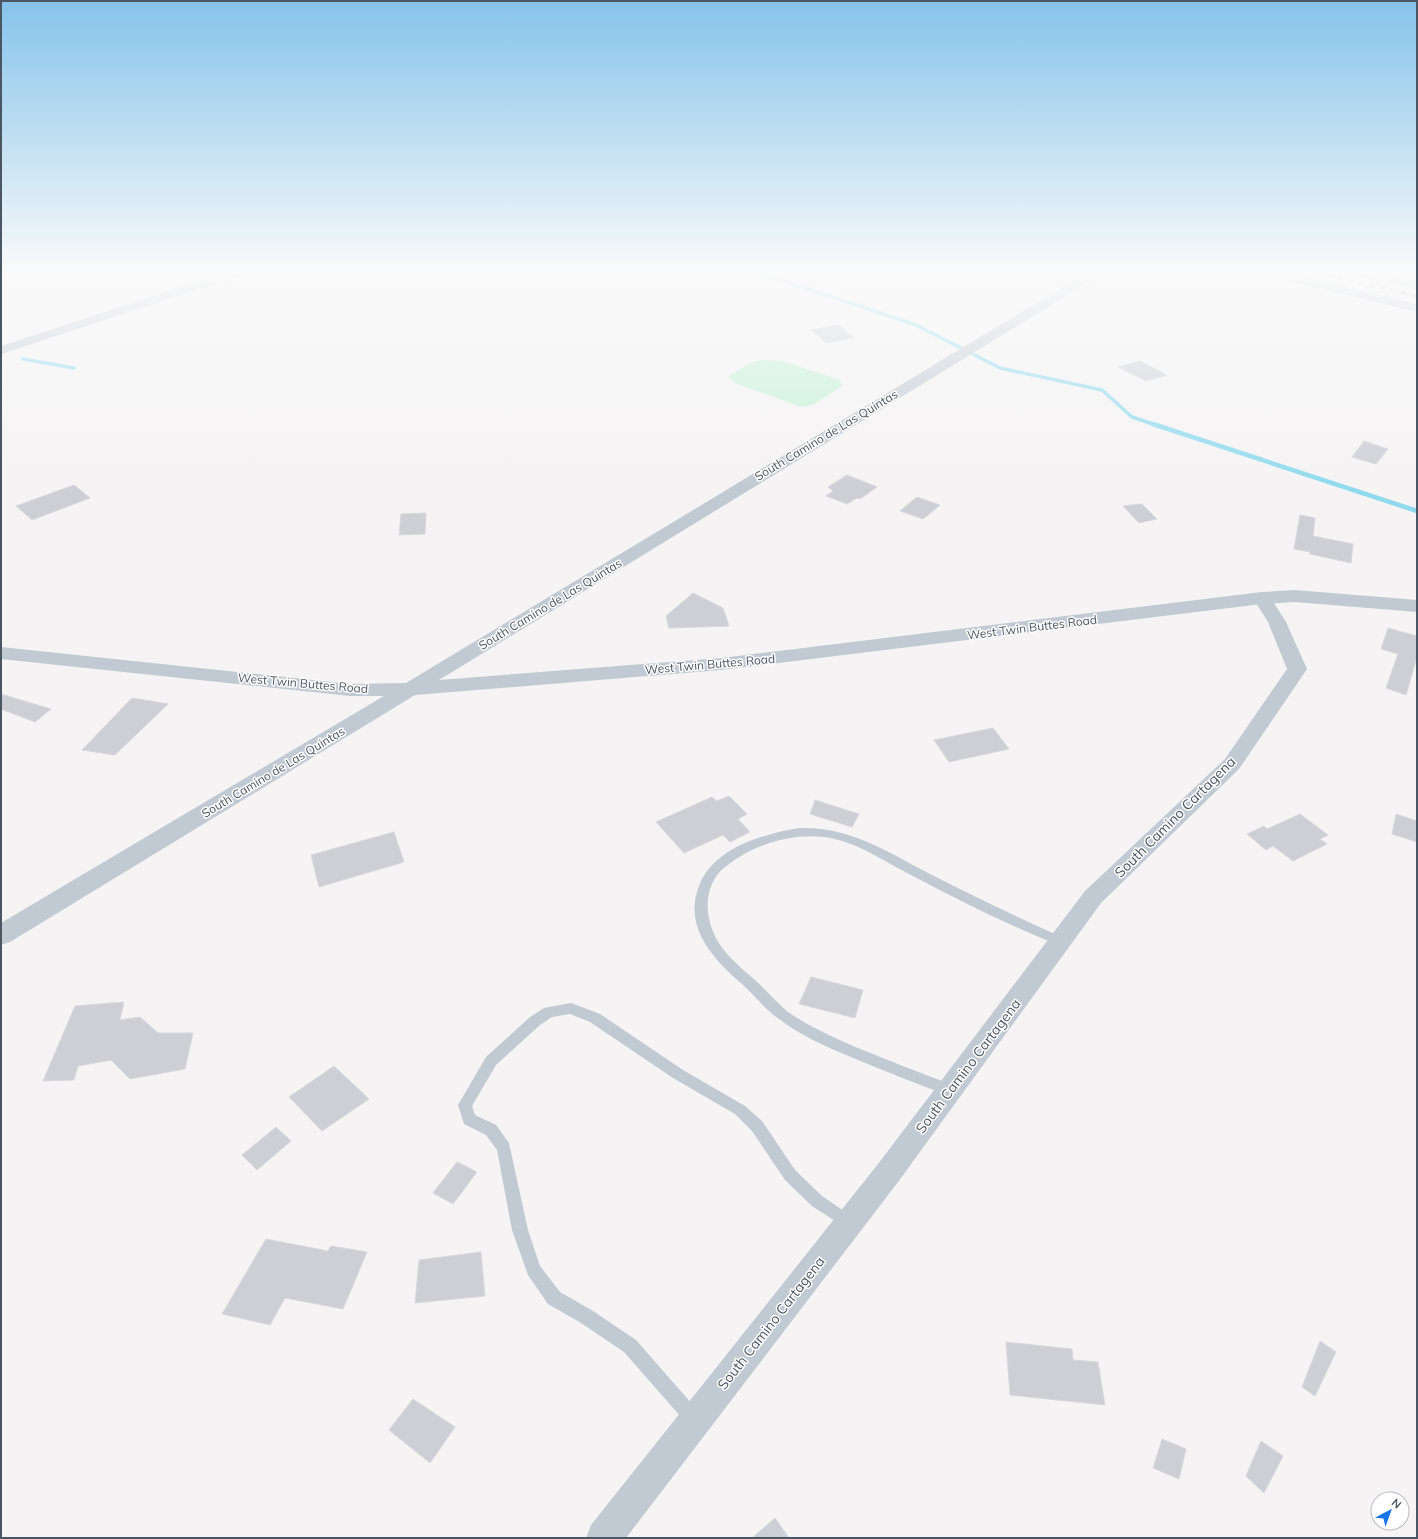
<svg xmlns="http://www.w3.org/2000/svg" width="1418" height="1539" font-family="Mulish,sans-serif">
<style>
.green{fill:#c3f1d5}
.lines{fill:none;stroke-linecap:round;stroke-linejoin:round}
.stream-far1{stroke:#90daee;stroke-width:3.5}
.stream{stroke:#90daee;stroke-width:4.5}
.building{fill:#cdcfd5;stroke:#d7d9de}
.service{fill:#c1cad2;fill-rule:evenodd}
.minor{fill:#c1cad2;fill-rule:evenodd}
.tertiary{fill:#c1cad2;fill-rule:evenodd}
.rail-casing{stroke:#b5b8bd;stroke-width:3}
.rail{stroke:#fff;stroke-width:2;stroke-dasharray:5.5;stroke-linecap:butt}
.labels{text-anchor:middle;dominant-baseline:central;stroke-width:3;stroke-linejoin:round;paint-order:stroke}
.street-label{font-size:12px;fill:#4a5661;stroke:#fff}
.near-street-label{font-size:14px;fill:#4a5661;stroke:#fff}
</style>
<rect width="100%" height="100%" fill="#f5f3f3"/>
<path class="green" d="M760 360 783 361 840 380 842 386 814 404 802 407 735 383 728 376 753 362Z"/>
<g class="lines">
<path class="stream-far1" d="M743 271 759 273
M755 271 916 325 1000 368 1102 390 1132 417 1156 425
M23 359 74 368"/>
<path class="stream" d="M1153 424 1417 511"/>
</g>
<path class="building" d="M838 325 854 338 827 343 811 330Z
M1140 361 1167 375 1146 381 1118 367Z
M1364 441 1388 449 1376 464 1352 457Z
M847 475 877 487 860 499 857 498 847 504 826 496 833 491 828 487Z
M74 485 90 498 32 520 16 506Z
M917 497 940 505 923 519 900 511Z
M1142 504 1157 519 1139 523 1123 506Z
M426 513 425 534 399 535 401 514Z
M1300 515 1315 518 1313 536 1353 544 1351 563 1310 554V552L1294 549Z
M693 593 723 608 729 626 669 628 666 616Z
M1388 628 1417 636V657L1406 695 1386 688 1398 654 1381 649Z
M1 694 51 709 35 722 1 709Z
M132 698 168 704 115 755 82 750Z
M993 728 1009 749 949 762 934 740Z
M729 796 747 814 738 819 750 832 730 842 723 835 684 853 656 822 712 797 717 801Z
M815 800 859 814 852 827 810 814Z
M1300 814 1328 835 1320 839 1327 844 1293 861 1273 846 1266 850 1247 834 1264 826 1267 829Z
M1396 814 1417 821V842L1392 834Z
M394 832 404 862 319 887 311 855Z
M811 977 863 990 855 1018 799 1004Z
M124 1002 120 1020 140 1017 158 1033H193L185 1069 130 1079 111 1060 78 1066 74 1080 43 1081 75 1006Z
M334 1066 369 1099 322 1131 289 1097Z
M276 1127 291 1141 257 1170 242 1155Z
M457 1162 477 1172 453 1204 433 1193Z
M266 1239 328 1251 331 1246 367 1252 343 1309 285 1298 270 1325 222 1314Z
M481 1252 485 1296 415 1303 419 1260Z
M1320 1341 1336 1352 1315 1396 1302 1387Z
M1006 1342 1072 1349 1073 1360 1098 1362 1105 1405 1010 1395Z
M413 1399 455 1427 430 1463 389 1430Z
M1162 1439 1186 1449 1179 1479 1153 1468Z
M1261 1441 1283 1456 1264 1493 1246 1476Z
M775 1518 789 1538H752Z"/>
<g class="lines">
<path class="service" d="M799 828C853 826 892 855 938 878 979 899 1021 919 1064 938L1066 941 1064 944 1060 946 1056 944C1006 924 958 900 911 875 883 861 856 841 824 837 790 833 752 845 725 867 712 877 706 895 708 912 712 944 731 959 754 979 766 990 776 1002 788 1012 808 1026 831 1036 853 1046 887 1060 921 1073 955 1086L957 1090 955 1094 950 1096C917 1084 884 1071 851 1057 827 1047 801 1036 779 1019 765 1009 754 995 742 984 713 959 683 927 699 886 713 848 763 834 799 828Z
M571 1003 600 1014 683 1070 745 1106 762 1121 795 1170 822 1196 854 1218 857 1223 854 1228 849 1230 812 1206 785 1180 752 1131 735 1114 673 1078 590 1022 570 1014 552 1017 540 1025 496 1065 472 1106 475 1115 496 1125 509 1143 528 1230 540 1266 560 1292 593 1311 636 1340 700 1413 703 1419 700 1425 694 1428 688 1425 624 1352 581 1323 548 1304 528 1275 512 1230 497 1150 486 1135 464 1124 458 1105 486 1057 530 1017 544 1008Z"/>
<path class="minor" d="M1346 271H1366L1417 282V290L1348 273Z
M1262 593 1268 594 1286 622 1307 669 1239 769 1101 903 898 1182 626 1538H586L591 1525 878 1164 1085 891 1225 759 1287 669 1268 622 1253 598 1256 594Z"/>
<path class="tertiary" d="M230 271H248L246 274 1 354V346Z
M1090 271H1104L1102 274 439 680 721 658 1262 592 1295 590 1417 600V612L1295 602 1262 604 721 670 415 695 10 942 1 945V923L384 696H350L1 659V647L350 684 406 683Z
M1259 271H1279L1417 304V312L1261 274Z"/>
<g class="rail-casing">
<path id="rail" d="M1310 271 1417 296"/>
</g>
<use href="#rail" class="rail"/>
</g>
<linearGradient id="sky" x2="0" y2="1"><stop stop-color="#85c3ea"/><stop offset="0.56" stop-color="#fafafa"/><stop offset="1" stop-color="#fafafa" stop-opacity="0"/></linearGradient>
<rect width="1418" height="486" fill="url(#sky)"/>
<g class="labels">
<g class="street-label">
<text transform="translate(826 435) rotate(-31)">South Camino de Las Quintas</text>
<text transform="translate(550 604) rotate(-31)">South Camino de Las Quintas</text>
<text transform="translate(1032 627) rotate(-7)">West Twin Buttes Road</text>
<text transform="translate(710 664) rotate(-5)">West Twin Buttes Road</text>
<text transform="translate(303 683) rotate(5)">West Twin Buttes Road</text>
<text transform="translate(273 772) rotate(-31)">South Camino de Las Quintas</text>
</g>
<g class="near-street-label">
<text transform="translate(1175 817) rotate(-45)">South Camino Cartagena</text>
<text transform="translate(968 1066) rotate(-53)">South Camino Cartagena</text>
<text transform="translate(771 1323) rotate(-52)">South Camino Cartagena</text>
</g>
</g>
<rect width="1418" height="1539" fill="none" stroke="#4a5661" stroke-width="4"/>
<g transform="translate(1390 1511) rotate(41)"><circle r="19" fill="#ffffff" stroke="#b7bbc0"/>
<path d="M0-3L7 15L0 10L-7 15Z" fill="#1a73e8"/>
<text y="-6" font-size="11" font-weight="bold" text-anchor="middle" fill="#4a5661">N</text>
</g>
</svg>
